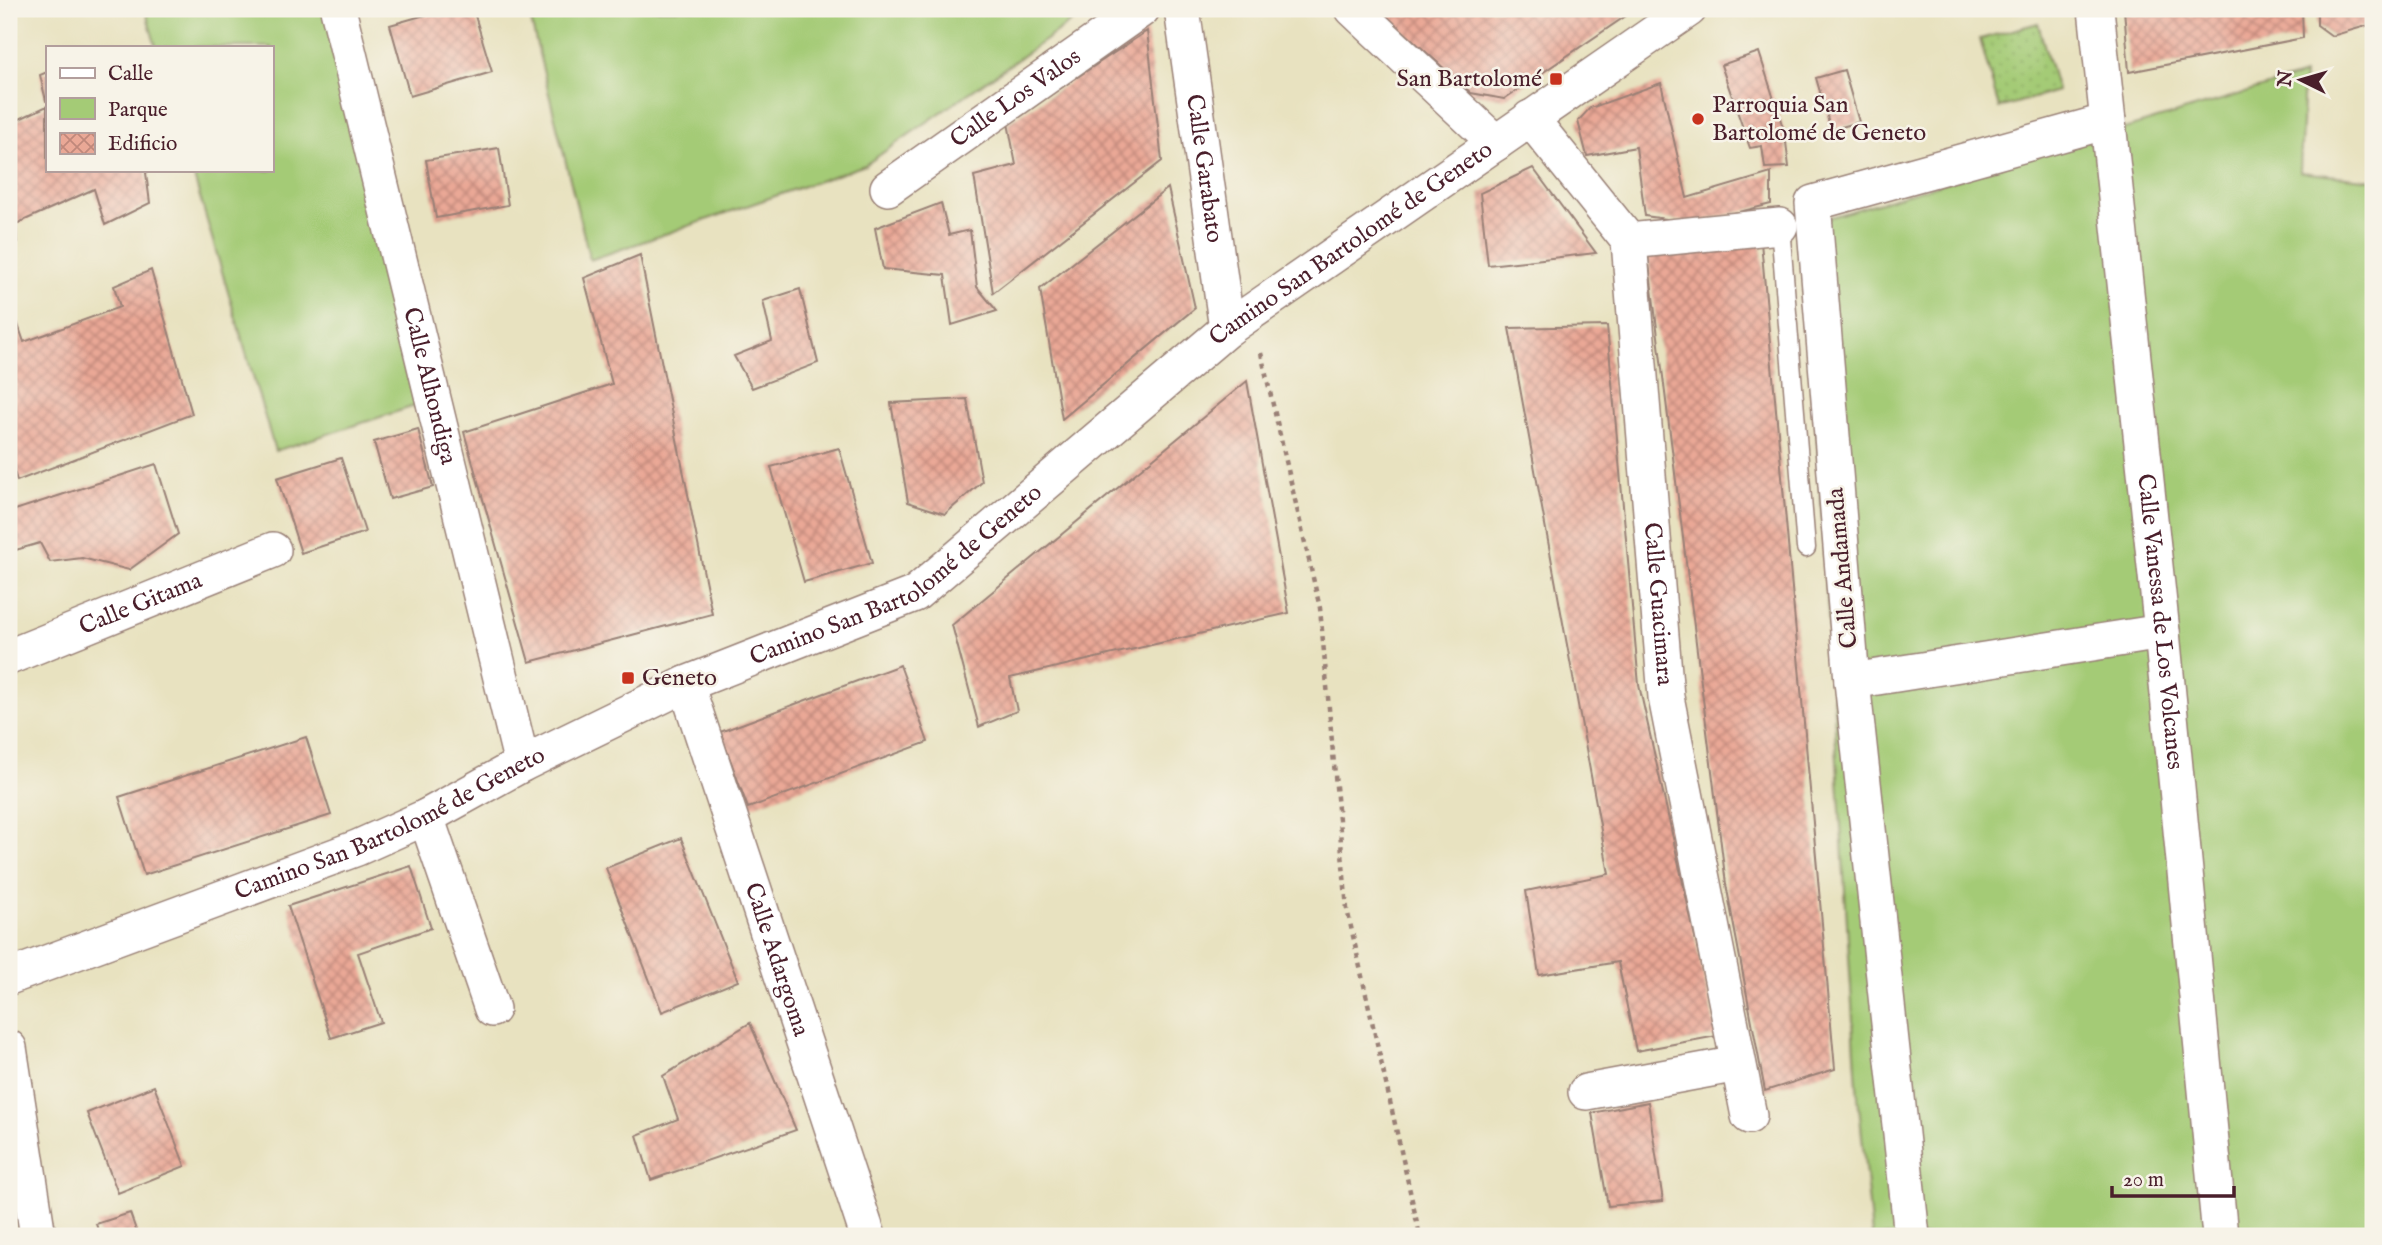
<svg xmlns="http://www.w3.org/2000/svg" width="2382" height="1245" font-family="'IM FELL English',serif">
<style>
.green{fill:#a4cb76;stroke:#777550;stroke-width:2}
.park{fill:url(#park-dots);stroke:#777550;stroke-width:2}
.building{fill:url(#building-cross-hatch)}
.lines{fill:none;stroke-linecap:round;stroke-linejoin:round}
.lane-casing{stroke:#998076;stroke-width:21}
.street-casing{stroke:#998076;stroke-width:38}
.path{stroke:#998076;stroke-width:4.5;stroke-dasharray:5 5;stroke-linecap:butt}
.lane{stroke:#fff;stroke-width:18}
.street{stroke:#fff;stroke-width:35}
.poi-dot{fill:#c8321e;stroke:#f7f3e8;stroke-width:2.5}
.labels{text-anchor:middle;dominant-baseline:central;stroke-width:5;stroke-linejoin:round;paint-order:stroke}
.poi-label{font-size:24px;fill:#4a1f2b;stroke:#f7f3e8;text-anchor:start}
.street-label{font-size:24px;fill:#4a1f2b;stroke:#f7f3e8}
</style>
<defs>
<pattern id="park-dots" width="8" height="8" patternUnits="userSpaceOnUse" patternTransform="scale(1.75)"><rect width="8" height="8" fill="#a4cb76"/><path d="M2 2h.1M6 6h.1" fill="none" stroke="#8fae66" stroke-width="1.8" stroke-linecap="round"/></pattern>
<pattern id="building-cross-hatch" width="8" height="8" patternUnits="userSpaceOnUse" patternTransform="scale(1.75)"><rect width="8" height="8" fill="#eaa896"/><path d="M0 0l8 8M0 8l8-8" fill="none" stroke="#c0887b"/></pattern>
</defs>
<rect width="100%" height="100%" fill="#f7f3e8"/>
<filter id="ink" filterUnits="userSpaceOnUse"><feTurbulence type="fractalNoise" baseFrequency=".0143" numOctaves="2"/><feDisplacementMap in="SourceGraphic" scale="14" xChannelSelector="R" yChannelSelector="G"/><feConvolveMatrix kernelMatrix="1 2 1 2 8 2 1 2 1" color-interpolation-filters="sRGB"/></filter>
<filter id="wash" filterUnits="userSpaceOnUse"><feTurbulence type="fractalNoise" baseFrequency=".00686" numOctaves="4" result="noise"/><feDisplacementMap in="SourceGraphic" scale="28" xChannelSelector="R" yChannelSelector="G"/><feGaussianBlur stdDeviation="1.57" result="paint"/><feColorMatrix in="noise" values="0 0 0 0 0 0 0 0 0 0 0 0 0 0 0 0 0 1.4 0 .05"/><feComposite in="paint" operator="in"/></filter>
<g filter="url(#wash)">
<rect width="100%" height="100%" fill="#e8e2c0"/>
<path class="green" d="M145 9H328L421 404 275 451 192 170H271V47H156Z
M528 9H1090L865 165 590 260Z
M2304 75 2300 172 2373 180V1236H1872L1857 1086 1804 225Z"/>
<path class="park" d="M2038 23 2057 91 1999 108 1980 39Z"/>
<g id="blocks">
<path class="building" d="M446 9H473L492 72 410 96 390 25Z
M1379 9H1636L1504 99 1471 93Z
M2124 9H2302L2303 38 2129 72Z
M2317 9H2373V24L2332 36 2317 25Z
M1147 31 1162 161 993 293 974 176 1016 165 1008 123Z
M1759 52 1785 134 1789 167 1765 168 1762 146 1750 148 1721 65Z
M1844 70 1859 122 1831 130 1816 78Z
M47 72V101H46L40 75Z
M1661 83 1687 198 1771 173V204L1695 223 1645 216 1636 147 1587 156 1578 121 1590 108Z
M47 106V170H150L146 173 150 203 105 225 94 189 16 224 17 245 9 249V124Z
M499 148 508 205 436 218 426 160Z
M1533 168 1596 253 1488 265 1480 193Z
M1168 188 1195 308 1062 419 1040 289Z
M941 203 949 235 970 230 977 287 997 311 952 325 945 275 883 269 875 228Z
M1761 242 1835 1069 1765 1091 1726 884 1648 256Z
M640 255 712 614 529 662 464 432 612 384 584 278Z
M151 270 192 414 17 481 9 454V315L14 313 24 342 120 307 114 286Z
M800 289 818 363 752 388 734 356 772 341 763 301Z
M1607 326 1639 685 1717 1036 1636 1051 1618 962 1539 975 1526 891 1609 874 1509 328Z
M1247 381 1289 613 1010 678 1017 711 979 727 952 625Z
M967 399 982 482 945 514 908 502 891 403Z
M418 429 433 487 390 499 374 442Z
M839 448 872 563 804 582 771 467Z
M341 458 365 532 301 553 277 478Z
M156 464 178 534 129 570 82 558 50 562 40 543 9 552V512Z
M900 665 928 742 748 808 720 732Z
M306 737 331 815 144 875 119 797Z
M681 838 738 981 662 1012 606 868Z
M411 866 431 928 358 953 381 1022 331 1038 288 906Z
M750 1023 796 1130 651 1180 637 1135 678 1119 663 1076Z
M154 1086 185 1166 118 1193 87 1113Z
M1648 1102 1663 1201 1608 1206 1592 1113Z
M130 1213 138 1236H100L96 1224Z"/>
</g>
</g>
<g filter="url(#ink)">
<use href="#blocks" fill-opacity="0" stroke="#998076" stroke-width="2"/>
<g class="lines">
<g class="lane-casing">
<path id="lane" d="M1780 226 1806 548"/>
</g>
<g class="street-casing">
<g id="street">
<path id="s1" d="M338 9 522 764"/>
<path id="s2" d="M1182 9 1227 329"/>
<path d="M1353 9 1496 143"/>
<path id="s3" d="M2096 9 2162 632 2220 1236"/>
<path id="s4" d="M1530 118 1629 241 1666 697 1749 1116"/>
<path id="s5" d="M888 188 1142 9"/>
<path d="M1629 241 1780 226"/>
<path id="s6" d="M9 657 273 550"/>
<path d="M1852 681 2162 632"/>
<path id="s7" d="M686 684 868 1236"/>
<path d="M426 817 492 1009"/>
<path id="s8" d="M9 977 357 848 426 817 522 764 686 684 915 594 1227 329 1689 9"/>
<path d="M9 1048 38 1236"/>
<path d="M1586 1092 1738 1064"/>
<path d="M1912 1236 1852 681 1813 203 2108 121"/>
</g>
</g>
<path class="path" d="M1261 353 1320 608 1347 909 1420 1236"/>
<use href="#lane" class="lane"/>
<use href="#street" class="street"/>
</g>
</g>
<g class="poi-dot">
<rect x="1549" y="72" width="14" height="14" rx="3.5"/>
<circle cx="1698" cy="119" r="7"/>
<rect x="621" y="671" width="14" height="14" rx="3.5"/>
</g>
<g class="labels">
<g class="poi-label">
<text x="1542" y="79" text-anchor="end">San Bartolomé</text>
<text x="1712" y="105">Parroquia San<tspan x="1712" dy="28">Bartolomé de Geneto</tspan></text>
<text x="642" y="678">Geneto</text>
</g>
<g class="street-label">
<text stroke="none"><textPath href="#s5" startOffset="156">Calle Los Valos</textPath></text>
<text stroke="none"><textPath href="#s2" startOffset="161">Calle Garabato</textPath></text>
<text stroke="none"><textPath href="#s8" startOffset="1545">Camino San Bartolomé de Geneto</textPath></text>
<text stroke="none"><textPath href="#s1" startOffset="388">Calle Alhondiga</textPath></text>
<text transform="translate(1843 568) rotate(-95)">Calle Andamada</text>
<text stroke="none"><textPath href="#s8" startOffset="978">Camino San Bartolomé de Geneto</textPath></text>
<text stroke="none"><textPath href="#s4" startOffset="522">Calle Guacimara</textPath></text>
<text stroke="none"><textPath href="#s6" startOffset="142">Calle Gitama</textPath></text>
<text stroke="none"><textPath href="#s3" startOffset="616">Calle Vanessa de Los Volcanes</textPath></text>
<text stroke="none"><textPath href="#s8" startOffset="411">Camino San Bartolomé de Geneto</textPath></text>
<text stroke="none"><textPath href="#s7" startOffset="290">Calle Adargoma</textPath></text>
</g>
</g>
<rect width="2382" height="1245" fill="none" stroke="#f7f3e8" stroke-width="35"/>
<rect x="46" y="46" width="228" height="126" fill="#f7f3e8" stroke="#b29e9c" stroke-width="2"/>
<rect x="60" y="68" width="35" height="10" fill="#ffffff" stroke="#b29e9c" stroke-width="2"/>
<text x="108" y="80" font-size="21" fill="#4a1f2b">Calle</text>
<rect x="60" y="98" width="35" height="21" fill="#a4cb76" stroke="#b29e9c" stroke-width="2"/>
<text x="108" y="116" font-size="21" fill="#4a1f2b">Parque</text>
<rect x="60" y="133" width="35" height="21" fill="url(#building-cross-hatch)" stroke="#b29e9c" stroke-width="2"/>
<text x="108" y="150" font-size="21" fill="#4a1f2b">Edificio</text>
<g transform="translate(2301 80) rotate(275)" stroke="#f7f3e8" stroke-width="5" paint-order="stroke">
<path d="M0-5L12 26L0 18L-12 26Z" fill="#4a1f2b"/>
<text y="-10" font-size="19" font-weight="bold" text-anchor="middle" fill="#4a1f2b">N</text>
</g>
<path d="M2112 1186v10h122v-10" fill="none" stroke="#4a1f2b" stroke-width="3.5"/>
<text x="2123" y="1186" font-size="21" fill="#4a1f2b" stroke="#f7f3e8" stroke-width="5" paint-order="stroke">20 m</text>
</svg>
